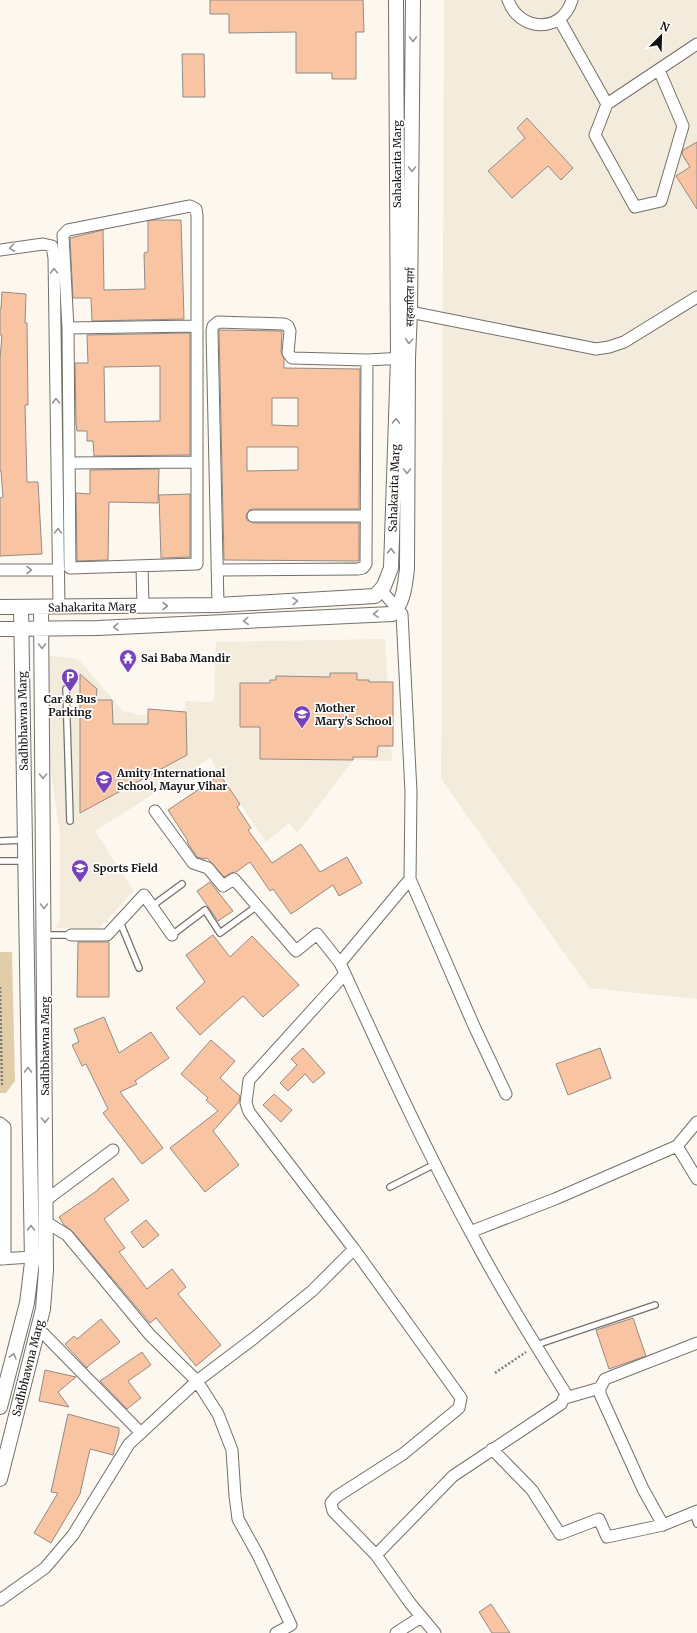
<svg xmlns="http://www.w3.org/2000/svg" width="697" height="1633" font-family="Merriweather,'Noto Sans Devanagari',serif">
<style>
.built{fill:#f3ebdc}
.green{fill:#e1cea8}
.building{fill:#f9c4a1;stroke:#938b86;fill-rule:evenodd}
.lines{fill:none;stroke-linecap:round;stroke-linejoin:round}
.service-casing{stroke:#747069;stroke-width:8}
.minor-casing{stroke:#747069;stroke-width:13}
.tertiary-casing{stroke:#747069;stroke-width:16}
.path{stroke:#7e7b76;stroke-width:2.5;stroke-dasharray:2 2;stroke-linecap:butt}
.service{stroke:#fff;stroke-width:5.5}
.minor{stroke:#fff;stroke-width:11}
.tertiary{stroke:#fff;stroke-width:14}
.oneway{stroke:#969594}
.labels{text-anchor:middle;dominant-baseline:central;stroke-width:3.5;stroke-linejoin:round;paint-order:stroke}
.street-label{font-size:11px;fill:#151311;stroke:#fff}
.poi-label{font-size:11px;font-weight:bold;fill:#151311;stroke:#fff;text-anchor:start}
</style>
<rect width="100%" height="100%" fill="#fcf8ef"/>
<path class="built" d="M444 0H697V999L589 988 441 779Z
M385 639 392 761 354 760 297 833 289 823 266 842 212 762V757L95 831 134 891 98 929 56 928 60 919V833L42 712V655L78 659 123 711 140 715 185 716V701L208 702 214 700 216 642Z"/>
<path class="green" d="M0 952H12L15 1081 6 1093H0Z"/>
<path class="building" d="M210 0H363L364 32H356V79H332V73H296V32L229 33V14H210Z
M182 54H204L205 97H183Z
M527 118 573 168 561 180 548 166 512 198 488 171 525 138 517 128Z
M697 142V209L676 176 690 167 682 154 683 150Z
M153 220H181L184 319 92 321 91 298H73L70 238 103 230 104 290 145 289 144 253 148 252V221Z
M2 292 26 294 25 323H27L28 405H25L27 482H38L42 554 0 556V498L3 497 1 471H0V359L2 335H0V309H1Z
M219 330 282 331 281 352 284 359V368L360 369 359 509H253L249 510 246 516 247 520 253 523H359V561L224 560ZM272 398H298V426L272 425ZM247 447H298V470L247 471Z
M190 333V455L94 456 93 441H87V431H77L76 423 75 363H88L87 335ZM160 366V421L105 422 104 367Z
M159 469 158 503 109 502 108 560 77 561 76 493 90 494V470Z
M190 494V557L161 558 159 495Z
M330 673H357V680H369V682H393V746H378L377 757H353V760L260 759V727H240V683H270V680H276V676L330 677Z
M80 674 97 689 96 700H112L113 724H148V709L186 712 187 755 80 813Z
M220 775 240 804 237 807 251 828 248 830 272 863 301 844 320 872 347 857 362 883 339 896 333 885 291 914 273 889 270 891 250 862 236 872 231 873 224 877 207 858 204 859 197 857 187 842 188 841 168 810Z
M210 882 233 911 218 921 197 891Z
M213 935 230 957 252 936 299 985 263 1017 243 996 200 1035 176 1008 205 982 186 955Z
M78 942H109V997H77Z
M104 1017 119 1053 151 1032 169 1058 135 1081 137 1084 120 1092 163 1148 142 1164 103 1113 108 1109 86 1064 82 1066 72 1045 79 1042 74 1029Z
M211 1040 235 1061 220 1078 240 1096 239 1102 213 1131 239 1165 205 1192 170 1148 218 1111 206 1100 208 1098 181 1074Z
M303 1048 325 1073 313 1083 305 1074 288 1091 280 1083 297 1065 291 1059Z
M600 1048 611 1078 568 1095 556 1064Z
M274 1094 292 1110 281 1122 263 1105Z
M113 1178 129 1200 104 1219 125 1248 119 1252 147 1289 172 1269 186 1287 178 1294 221 1345 196 1366 156 1318 150 1323 72 1231 64 1225 59 1217 98 1190V1189Z
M146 1220 159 1235 143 1248 131 1232Z
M633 1318 646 1356 609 1369 596 1330Z
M101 1319 120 1342 88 1366 87 1368 65 1344 74 1336 77 1339Z
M142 1352 151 1365 128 1381 141 1398 127 1409 100 1381Z
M45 1370 76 1377 58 1392 69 1407 39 1401Z
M68 1414 119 1428V1433L113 1455 90 1449 80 1494 51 1543 34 1533 58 1493 51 1492Z
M491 1604 510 1633H492L479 1612Z"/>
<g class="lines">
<g class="service-casing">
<path id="service" d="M66 689 70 821
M43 712 66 713
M0 841 24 840
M0 861H25
M152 906 182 884
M120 922 139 968
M44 935H71
M172 935 205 910 220 933 257 906
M390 1187 435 1164
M536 1345 655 1305
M693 1513 697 1524"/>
</g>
<g class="minor-casing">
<path id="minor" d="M508 0C519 32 562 34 572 0
M559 19 607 104 697 44
M607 104 595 135 635 207 661 201 683 126 659 70
M190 206 196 209 197 216V564L70 568 68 328 63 235 68 230Z
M0 250 43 244 52 246 54 258 59 607
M410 312 596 349 609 347 624 342 697 297
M68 328 196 326
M367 360 405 358
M69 463 197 462
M253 516H365
M142 566 143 606
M0 570H59
M217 570 358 569 363 568 366 564 367 360 292 358 288 353 290 331 288 326 284 324 218 322 213 326 212 331 218 605
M155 811 193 863 208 868 223 886 234 879 296 951 317 934 340 963
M410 879 474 1026 506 1094
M71 935H107L144 895 172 935
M345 974 249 1080 246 1103 249 1112 354 1249 461 1398 459 1408 403 1454 336 1497 331 1503 333 1511 376 1555 410 1603 435 1633
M0 1123 5 1127V1259
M677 1146 697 1179
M46 1200 113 1150
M46 1222 67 1235 150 1335 197 1381 218 1414 232 1450 235 1496 238 1519 258 1555 291 1625 276 1633
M470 1232 555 1199 677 1146 697 1122
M0 1259 32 1257
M38 1328 141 1433
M565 1398 600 1388
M492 1449 532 1490 560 1534 599 1519 607 1537 663 1525 697 1511
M663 1525 643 1489 600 1394V1388L605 1379 697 1343
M376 1555 453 1476 561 1404 566 1394C533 1341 500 1288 471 1233 423 1145 382 1054 340 963L410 879 411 792 402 614 381 590
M0 1600 45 1568 73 1535 129 1444 197 1381 254 1338 312 1291 354 1249
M396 1633 421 1617"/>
</g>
<g class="tertiary-casing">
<path id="tertiary" d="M0 607 218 605 375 596 384 586 391 568 398 358 396 0
M0 629 98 628 392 614C404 603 405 584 407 569L408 358 410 312 413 0
M0 1407 27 1303 32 1262 21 607
M0 1479 43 1309 46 1270 41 607"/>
</g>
<path class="path" d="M0 987 2 1084H0
M495 1373 526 1352"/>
<use href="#service" class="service"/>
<use href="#minor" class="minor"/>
<use href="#tertiary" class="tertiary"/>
</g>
<defs><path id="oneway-chevron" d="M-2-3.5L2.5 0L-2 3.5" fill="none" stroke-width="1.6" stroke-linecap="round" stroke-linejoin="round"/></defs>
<g class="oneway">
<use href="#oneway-chevron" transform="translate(413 39) rotate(90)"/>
<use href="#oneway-chevron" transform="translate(412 169) rotate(91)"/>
<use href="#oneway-chevron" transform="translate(12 248) rotate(172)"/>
<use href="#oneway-chevron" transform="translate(54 271) rotate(-91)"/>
<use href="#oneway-chevron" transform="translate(409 341) rotate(93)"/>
<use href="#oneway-chevron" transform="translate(56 401) rotate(-91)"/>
<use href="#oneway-chevron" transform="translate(396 421) rotate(-88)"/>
<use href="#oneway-chevron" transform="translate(407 471) rotate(90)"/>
<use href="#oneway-chevron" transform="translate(58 531) rotate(-91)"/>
<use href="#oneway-chevron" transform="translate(391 551) rotate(-88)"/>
<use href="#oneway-chevron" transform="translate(29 570)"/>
<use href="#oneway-chevron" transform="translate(295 601) rotate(-3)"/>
<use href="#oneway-chevron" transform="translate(165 606)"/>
<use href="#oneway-chevron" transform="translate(376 614) rotate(177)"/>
<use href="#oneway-chevron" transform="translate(246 621) rotate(177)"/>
<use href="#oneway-chevron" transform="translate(116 627) rotate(177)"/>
<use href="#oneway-chevron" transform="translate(42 646) rotate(90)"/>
<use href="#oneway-chevron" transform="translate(43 776) rotate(90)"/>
<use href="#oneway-chevron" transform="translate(44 906) rotate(90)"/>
<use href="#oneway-chevron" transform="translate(28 1070) rotate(-91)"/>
<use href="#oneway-chevron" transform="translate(45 1120) rotate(90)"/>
<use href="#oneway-chevron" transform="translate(31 1228) rotate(-91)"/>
<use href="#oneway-chevron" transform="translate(13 1356) rotate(-76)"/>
</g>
<defs>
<g id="temple-pin" transform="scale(0.9)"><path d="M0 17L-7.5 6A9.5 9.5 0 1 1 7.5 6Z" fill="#7642b9" stroke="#fff"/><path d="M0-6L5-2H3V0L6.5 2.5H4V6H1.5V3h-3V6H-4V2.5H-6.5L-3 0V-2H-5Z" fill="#fff"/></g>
<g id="parking-pin" transform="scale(0.9)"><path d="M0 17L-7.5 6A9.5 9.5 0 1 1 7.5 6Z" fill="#7642b9" stroke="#fff"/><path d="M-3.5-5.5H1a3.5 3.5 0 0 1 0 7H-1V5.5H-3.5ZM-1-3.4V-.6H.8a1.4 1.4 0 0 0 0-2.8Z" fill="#fff"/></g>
<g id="school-pin" transform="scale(0.9)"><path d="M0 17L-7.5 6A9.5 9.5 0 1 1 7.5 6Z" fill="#7642b9" stroke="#fff"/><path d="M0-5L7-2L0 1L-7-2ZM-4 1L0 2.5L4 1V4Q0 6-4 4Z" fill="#fff"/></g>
</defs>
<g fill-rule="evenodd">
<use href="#temple-pin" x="128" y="658"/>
<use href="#parking-pin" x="70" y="677"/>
<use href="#school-pin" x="302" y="714"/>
<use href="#school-pin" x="104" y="779"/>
<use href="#school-pin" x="80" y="868"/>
</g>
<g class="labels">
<g class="street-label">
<text transform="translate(397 164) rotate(-90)">Sahakarita Marg</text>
<text transform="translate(410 297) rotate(-89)">सहकारिता मार्ग</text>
<text transform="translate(394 488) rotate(-88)">Sahakarita Marg</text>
<text transform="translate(92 607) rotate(-1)">Sahakarita Marg</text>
<text transform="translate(23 721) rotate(-91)">Sadhbhawna Marg</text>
<text transform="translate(45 1046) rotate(-90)">Sadhbhawna Marg</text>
<text transform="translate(28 1368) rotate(-76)">Sadhbhawna Marg</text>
</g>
<g class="poi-label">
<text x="141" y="658">Sai Baba Mandir</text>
<text x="70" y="699" text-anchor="middle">Car &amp; Bus<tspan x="70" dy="13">Parking</tspan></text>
<text x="315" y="708">Mother<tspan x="315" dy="13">Mary's School</tspan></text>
<text x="117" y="773">Amity International<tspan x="117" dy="13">School, Mayur Vihar</tspan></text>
<text x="93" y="868">Sports Field</text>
</g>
</g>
<g transform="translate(661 36) rotate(23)" stroke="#ffffff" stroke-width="3" paint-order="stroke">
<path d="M0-3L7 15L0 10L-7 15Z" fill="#151311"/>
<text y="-6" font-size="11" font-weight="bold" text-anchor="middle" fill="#151311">N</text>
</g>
</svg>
